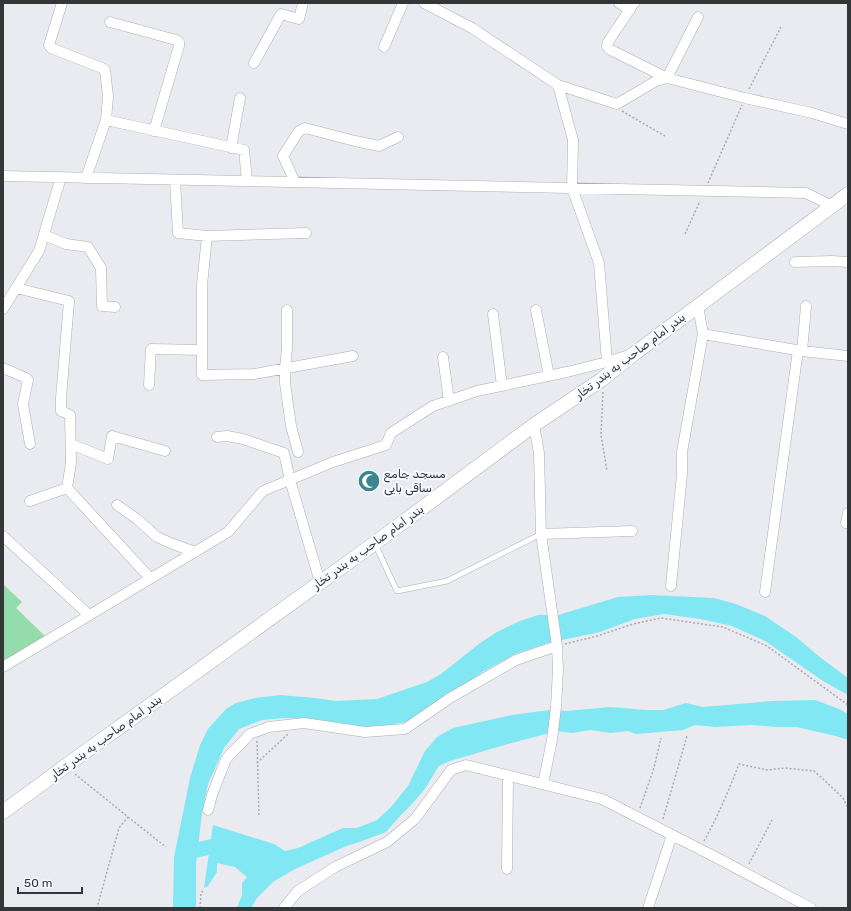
<svg xmlns="http://www.w3.org/2000/svg" width="851" height="911" font-family="Rubik,'Noto Naskh Arabic',sans-serif">
<style>
.green{fill:#95dcad}
.water{fill:#81e7f3}
.lines{fill:none;stroke-linecap:round;stroke-linejoin:round}
.river{stroke:#81e7f3;stroke-width:15}
.service-casing{stroke:#acaeb3;stroke-width:6}
.minor-casing{stroke:#acaeb3;stroke-width:11}
.secondary-casing{stroke:#acaeb3;stroke-width:15}
.path{stroke:#aaabb0;stroke-width:1.5;stroke-dasharray:2 2;stroke-linecap:butt}
.service{stroke:#fff;stroke-width:5}
.minor{stroke:#fff;stroke-width:10}
.secondary{stroke:#fff;stroke-width:14}
.labels{text-anchor:middle;dominant-baseline:central;stroke-width:4;stroke-linejoin:round;paint-order:stroke}
.street-label{font-size:12px;fill:#353638;stroke:#f6f9fe}
.poi-label{font-size:12px;fill:#353638;stroke:#f6f9fe;text-anchor:start}
</style>
<rect width="100%" height="100%" fill="#e9ebf1"/>
<path class="green" d="M3 584 22 602 16 608 46 637 3 664Z"/>
<path class="water" d="M651 595 713 598 733 603 765 616 796 637 821 658 848 678V695L823 681 765 641 732 626 700 619 664 614 635 619 600 632 548 643 515 654 484 671 412 721 365 729 311 719 285 718 262 720 239 729 224 748 208 784 202 813 196 864V908H173L174 857 190 778 200 745 208 729 226 709 236 703 255 698 280 695 315 698 335 701 377 699 427 682 441 674 480 643 497 632 520 621 538 615H558L618 597Z
M815 700 839 709 848 714V740L836 736 796 727H777L751 725 716 727 695 725 683 730 636 734 628 731 611 733 590 730 572 733 557 731 504 745 450 761 439 766 424 790 412 804 399 817 386 832 362 841 344 847 293 870 273 882 257 898 251 908H237L242 895V883L247 877 235 867 217 863V872L208 886 204 888 213 825 274 844 285 851 298 848 343 828H357L377 820 391 807 408 786 425 751 437 737 453 728 512 715 549 710 567 711 610 707 645 710H663L686 703 703 707 772 701Z"/>
<g class="lines">
<path class="river" d="M184 853 223 844 230 847"/>
<g class="service-casing">
<path id="service" d="M375 544 397 591 447 581 541 534"/>
</g>
<g class="minor-casing">
<path id="minor" d="M62 3 49 45 51 48 102 68 105 70 108 96 106 120
M424 3 472 28 558 85 573 140 572 188 599 263 607 362
M619 3 630 10
M634 3 608 42 607 46 609 49 667 78 698 17
M110 22 176 40 179 42V46L154 131
M384 47 403 3
M254 63 281 14 299 19 303 3
M558 85 617 104 656 81 667 78 745 98 812 113 848 124
M231 148 240 98
M3 176 806 193 832 206
M86 178 106 120 244 150 247 181
M175 180 178 233 207 236 306 233
M295 182 283 156 299 131 305 128 355 141 379 146 398 137
M44 235 66 244 88 247 101 268 102 306 115 307
M795 262 832 261 848 262
M16 288 69 301 61 398V411L70 415 71 463 67 488 150 578
M3 309 39 251 61 177
M287 310V349L285 368V383L291 426 298 452
M536 310 549 376
M493 314 502 386
M703 334 802 351 848 356
M202 350V375L254 374 353 356
M802 351 806 306
M443 357 449 401
M3 368 26 378 28 380 23 404 30 444
M149 385 151 349 202 350V285L207 236
M534 425 539 453 541 534 557 646 558 670 556 707 552 740 543 784
M217 437 227 436 243 439 284 453 290 480 320 582
M71 444 108 459 112 436 165 451
M30 501 67 488
M117 505 137 519 157 537 173 544 195 552
M846 523 848 513
M541 534 632 531
M3 536 89 615
M671 586 682 474V452L703 334 698 306
M765 592 798 350
M3 667 228 532 263 491 333 462 386 445 391 433 433 406 477 391 567 372 607 362 629 355
M208 810 212 795 226 759 250 734 269 727 304 723 365 732 405 729 450 698 516 660 557 646
M507 869 508 776
M284 908 298 891 335 867 387 842 415 819 451 770 466 765 602 799 723 861 811 908
M648 908 672 835"/>
</g>
<g class="secondary-casing">
<path id="secondary" d="M3 812 67 765 375 543 534 425 601 380 635 353 848 194"/>
</g>
<path class="path" d="M749 89 781 27
M622 111 665 136
M708 183 742 105
M685 234 700 201
M603 392 601 435 607 471
M565 644 597 636 633 624 661 618 723 627 767 646 848 705
M257 741 259 816
M257 763 288 734
M75 774 128 817 119 828 97 908
M640 808 654 768 661 738
M128 817 166 847
M663 819 687 736
M704 841C718 816 729 790 739 764L767 770 785 768 814 771 823 779 843 798 848 808
M749 864 772 820
M200 908 201 893 203 891"/>
<use href="#service" class="service"/>
<use href="#minor" class="minor"/>
<use href="#secondary" class="secondary"/>
</g>
<defs>
<g id="mosque-disc" transform="scale(1.15)"><circle r="9.5" fill="#3d858d" stroke="#f6f9fe"/><path d="M3.5-4.9A6 6 0 1 0 3.5 4.9A5 5 0 1 1 3.5-4.9Z" fill="#fff"/></g>
</defs>
<g fill-rule="evenodd">
<use href="#mosque-disc" x="369" y="481"/>
</g>
<g class="labels">
<g class="street-label">
<text transform="translate(630 356) rotate(-37)">بندر امام صاحب به بندر تخار</text>
<text transform="translate(368 547) rotate(-36)">بندر امام صاحب به بندر تخار</text>
<text transform="translate(106 737) rotate(-36)">بندر امام صاحب به بندر تخار</text>
</g>
<g class="poi-label">
<text x="384" y="474">مسجد جامع<tspan x="384" dy="14">ساقی بایی</tspan></text>
</g>
</g>
<rect width="851" height="911" fill="none" stroke="#353638" stroke-width="8"/>
<path d="M18 887v6h64v-6" fill="none" stroke="#353638" stroke-width="2"/>
<text x="24" y="887" font-size="12" fill="#353638" stroke="#f6f9fe" stroke-width="3" paint-order="stroke">50 m</text>
</svg>
